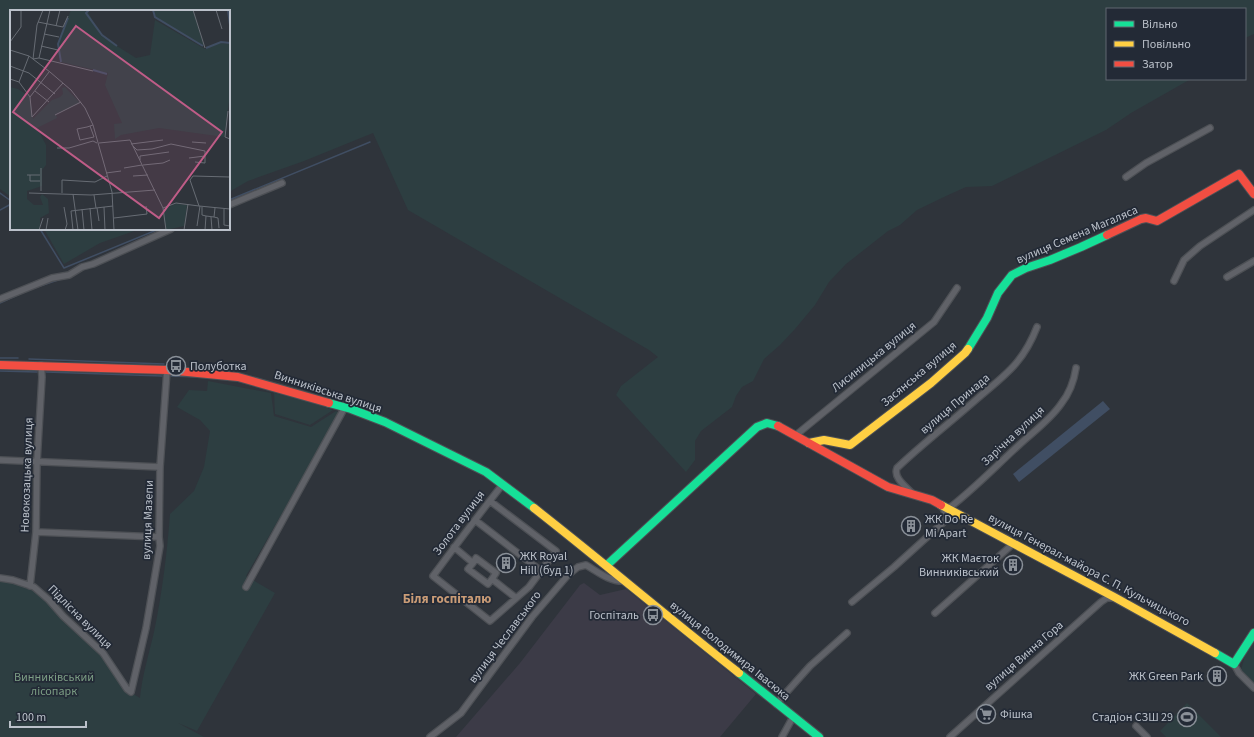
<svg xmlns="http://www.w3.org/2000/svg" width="1254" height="737" font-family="'Source Sans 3',sans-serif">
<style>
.medical{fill:#3c3b47}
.green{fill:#2d3e41}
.water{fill:#404e63}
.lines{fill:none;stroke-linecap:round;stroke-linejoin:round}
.stream{stroke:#404e63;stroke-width:1.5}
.street-casing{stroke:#4d5055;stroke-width:8}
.fast-casing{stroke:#4d5055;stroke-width:10}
.slow-casing{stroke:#4d5055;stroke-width:10}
.jam-casing{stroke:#4d5055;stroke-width:10}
.street{stroke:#606268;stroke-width:5.5}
.fast{stroke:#16e098;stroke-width:8}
.slow{stroke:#ffcf43;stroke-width:8}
.jam{stroke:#f24e42;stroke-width:8}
.labels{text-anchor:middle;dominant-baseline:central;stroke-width:3.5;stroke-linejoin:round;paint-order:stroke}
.street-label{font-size:12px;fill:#bbc1ca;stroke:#232a36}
.poi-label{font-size:12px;fill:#bbc1ca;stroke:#232a36;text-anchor:start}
.park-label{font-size:12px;fill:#7c9d84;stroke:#232a36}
.neighbourhood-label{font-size:13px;font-weight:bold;fill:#ca9c76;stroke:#232a36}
.inset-river{fill:none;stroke:#404e63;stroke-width:2}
.inset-road{fill:none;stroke:#676c74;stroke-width:1}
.view{fill:#bf5c87;fill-opacity:0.15;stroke:#bf5c87;stroke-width:2}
.inset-edge{fill:none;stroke:#bbc1ca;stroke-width:2}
</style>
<rect width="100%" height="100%" fill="#2f343b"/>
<path class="medical" d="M584 583 600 595 626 589 756 694 720 737H456L520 663 580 585Z"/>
<path class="green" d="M0 0H1254V34L1245 38V9H1107V79L1189 80 1131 113 1106 130 992 186 966 187 946 196 917 210 900 225 888 231 846 264 829 282 815 305 795 329 780 345 764 359 753 381 742 387 736 396 732 407 701 431 695 441V460L686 472 616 395 621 386 658 357 649 350 408 210 373 133 304 161 248 181 229 192V11H11V197L0 189Z
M44 229H140L100 243 64 264Z
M208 381 271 393 274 416 311 427 336 411 340 413 246 576 275 593 197 731 178 723 204 737H0V580L8 579 32 587 100 653 125 689 140 698C142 676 149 654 154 632 162 594 167 554 170 514L194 491 204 467 210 431 200 420 177 407 189 390 207 391Z
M274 393 304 400 333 410 310 425 275 414Z
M1254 636V684L1241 670 1246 652Z
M1187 703 1221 737H1166L1160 731Z"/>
<path class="water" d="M1103 401 1110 409 1019 482 1013 474Z"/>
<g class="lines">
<path class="stream" d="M0 193 11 201
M229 200 370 142
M0 210 11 204
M40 229 64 268 159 229
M31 289 61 279
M0 303 24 292
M0 358H18
M29 359 164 364
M0 371 37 372
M46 372 162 376
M171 376 199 377"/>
<g class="street-casing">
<path id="street" d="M1126 177 1146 163 1210 128
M229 205 282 183
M1227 277 1254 261
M1174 281 1184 260 1200 246 1254 210
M0 299 52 278 69 275 82 267 93 264 171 229
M796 435 934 322 957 288
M0 460 160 467
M911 492C905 486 893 477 897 468 922 444 951 422 978 398 1006 374 1023 363 1037 327
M490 501 556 551 529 587 490 621 433 576C456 545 479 514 503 484
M948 509C974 489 995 467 1019 445 1033 432 1050 420 1061 404 1069 394 1074 381 1076 368
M475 520 541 571
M36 532 159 537
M454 547 473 563 476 558 496 573 492 579 516 598
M473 563 468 569 488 584 492 579
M0 578 13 580 34 587 49 600 63 616 103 653 127 689 131 692 146 628 160 546 159 537 160 467 167 370
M30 586 36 532 37 462 42 377 41 365
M246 587 345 407
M852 602 894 567 946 520V515L942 506
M935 613 1014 543
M1234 664 1239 673 1254 688
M776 704 810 666 847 633
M1136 726 1147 737
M430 737 461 713 532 617 568 575 578 567 586 565C598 572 610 582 624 581
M782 737 793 717
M950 737 1101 602 1107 598H1116"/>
</g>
<g class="fast-casing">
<path id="fast" d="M968 349 987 318 998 293 1012 275 1026 268 1050 260 1081 247 1107 235
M329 403 351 409 385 422 486 472 534 508
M607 565 757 427 767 423 778 426
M1215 653 1234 664 1254 633
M739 673 819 737"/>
</g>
<g class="slow-casing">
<path id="slow" d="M809 443 824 440 850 445 931 383 965 353 968 349
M941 505 1116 598 1215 653
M534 508C603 562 670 619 739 673"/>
</g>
<g class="jam-casing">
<path id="jam" d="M1107 235 1141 219 1146 218 1157 221 1239 174 1254 194
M0 365 167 370 238 377 329 403
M778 426 888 487 932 500 941 505"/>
</g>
<use href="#street" class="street"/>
<use href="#fast" class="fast"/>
<use href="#slow" class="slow"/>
<use href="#jam" class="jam"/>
</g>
<defs>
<g id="bus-ring" transform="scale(1)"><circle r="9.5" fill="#232a36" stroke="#8a9098" stroke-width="1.5"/><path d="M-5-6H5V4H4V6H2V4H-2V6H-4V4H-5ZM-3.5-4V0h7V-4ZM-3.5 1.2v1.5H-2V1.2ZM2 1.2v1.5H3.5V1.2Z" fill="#8a9098"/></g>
<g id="building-ring" transform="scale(1)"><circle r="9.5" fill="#232a36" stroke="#8a9098" stroke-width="1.5"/><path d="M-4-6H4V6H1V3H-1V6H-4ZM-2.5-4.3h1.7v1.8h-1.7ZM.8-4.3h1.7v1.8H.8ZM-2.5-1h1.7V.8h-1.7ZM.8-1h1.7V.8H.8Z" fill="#8a9098"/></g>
<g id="supermarket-ring" transform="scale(1)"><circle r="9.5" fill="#232a36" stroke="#8a9098" stroke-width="1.5"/><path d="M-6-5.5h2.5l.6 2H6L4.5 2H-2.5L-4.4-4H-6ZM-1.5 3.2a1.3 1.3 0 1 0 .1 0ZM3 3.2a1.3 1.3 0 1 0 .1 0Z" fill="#8a9098"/></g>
<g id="stadium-ring" transform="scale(1)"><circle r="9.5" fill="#232a36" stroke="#8a9098" stroke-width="1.5"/><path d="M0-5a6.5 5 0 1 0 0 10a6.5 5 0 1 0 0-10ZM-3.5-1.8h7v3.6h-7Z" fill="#8a9098"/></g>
</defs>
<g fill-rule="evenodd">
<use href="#bus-ring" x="176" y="366"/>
<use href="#building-ring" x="911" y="526"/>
<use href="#building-ring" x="506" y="563"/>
<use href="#building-ring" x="1013" y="565"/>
<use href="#bus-ring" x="653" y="615"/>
<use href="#building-ring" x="1217" y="676"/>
<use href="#supermarket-ring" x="986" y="714"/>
<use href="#stadium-ring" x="1187" y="717"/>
</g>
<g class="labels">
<g class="street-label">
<text transform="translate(1077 235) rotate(-23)">вулиця Семена Магаляса</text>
<text transform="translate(874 357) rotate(-39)">Лисиницька вулиця</text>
<text transform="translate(919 374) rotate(-40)">Засянська вулиця</text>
<text transform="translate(328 392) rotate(18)">Винниківська вулиця</text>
<text transform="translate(955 404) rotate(-40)">вулиця Принада</text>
<text transform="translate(1013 436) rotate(-43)">Зарічна вулиця</text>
<text transform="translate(27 475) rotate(-88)">Новокозацька вулиця</text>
<text transform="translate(148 520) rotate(-88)">вулиця Мазепи</text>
<text transform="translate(459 523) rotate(-53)">Золота вулиця</text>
<text transform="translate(1089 570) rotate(28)">вулиця Генерал-майора С. П. Кульчицького</text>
<text transform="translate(80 617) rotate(45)">Підлісна вулиця</text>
<text transform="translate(505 637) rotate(-53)">вулиця Чеславського</text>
<text transform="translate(730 651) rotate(39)">вулиця Володимира Івасюка</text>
<text transform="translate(1024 656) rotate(-41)">вулиця Винна Гора</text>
</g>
<g class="poi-label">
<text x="190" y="366">Полуботка</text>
<text x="925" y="519">ЖК Do Re<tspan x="925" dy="14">Mi Apart</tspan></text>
<text x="520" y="556">ЖК Royal<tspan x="520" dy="14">Hill (буд 1)</tspan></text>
<text x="999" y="558" text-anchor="end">ЖК Маєток<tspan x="999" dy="14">Винниківський</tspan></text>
<text x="639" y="615" text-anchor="end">Госпіталь</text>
<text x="1203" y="676" text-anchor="end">ЖК Green Park</text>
<text x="1000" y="714">Фішка</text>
<text x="1173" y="717" text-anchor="end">Стадіон СЗШ 29</text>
</g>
<g class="park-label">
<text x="54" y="677">Винниківський<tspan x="54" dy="14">лісопарк</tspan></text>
</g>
<g class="neighbourhood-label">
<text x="447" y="599">Біля госпіталю</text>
</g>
</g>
<g transform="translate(10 10)">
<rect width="220" height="220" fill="#2f343b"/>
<path d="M61 0H77L91 26 126 48 140 45 145 10 195 39 210 33 220 34V85L214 127 149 118 111 125 105 129 104 114 112 113 95 75 98 63 51 52 48 34ZM144 0H183L194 36 146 7ZM0 77 8 79 20 87 23 109 42 90 50 87 53 84 52 78 55 77 70 93 46 104 47 108 27 118 36 135V155L32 160V176L17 181V189L24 195H33L30 187 32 184 38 189 39 203 30 208V220H0ZM166 194 177 195 174 216 156 220 153 199Z" fill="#2d3e41"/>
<path class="inset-river" d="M79 0 76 3 92 25 107 36M143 0 145 7 193 36M218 0 220 15M196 38 211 32 220 33M51 52 48 34 58 8M83 60 97 64"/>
<path class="inset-road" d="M33 0 27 15 23 49 29 48 83 61M183 0 195 38M206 0 212 19M28 12 53 17 58 6M46 16 50 0M34 24 49 27M0 32 11 17V0M31 36 48 40M0 40 19 46 40 62 61 80 75 98 83 115 102 182 104 220M29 48 40 0M0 56 19 63 45 84M0 69 9 72 20 87 22 107M9 72 19 46M25 81 39 92M20 87 39 62M218 101 215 127 220 129M45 105 71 92M22 107 53 73M80 116 84 127 70 130 67 119 77 117 83 115M182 132 196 133M89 133 120 130 153 198 166 193 189 196 180 170 183 166 220 167M121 134 153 130M123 136 127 140 142 139 161 134 195 141V153L185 152M47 138H59L83 131 87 133M179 148 195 146M130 150V146L159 142M133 155 153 153 160 150M31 158V181M114 158 132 155M96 163 111 161M17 165H30M20 165V171H30M123 166 138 165M19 183 81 185 145 180M52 183V170L85 172 97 166M63 184 68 220M84 185 86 198M189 196 220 199M54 197 57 214 55 220M94 197 95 220M192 197V205L196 206 204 207 205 198M80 198 82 220M87 198 89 211M153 198 156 220M72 199 74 220M214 199V215L220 216M201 207 202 220M204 207 208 208 209 218M104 208 137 204 136 196M187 216 190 196M29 220 33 208M36 220 38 208M63 220 61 201 103 196M174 220 178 194M195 220 196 206"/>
<path class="view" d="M66 16 212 122 149 208 3 102Z"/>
<rect width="220" height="220" class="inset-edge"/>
</g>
<rect x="1106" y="8" width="140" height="72" fill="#232a36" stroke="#606671"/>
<rect x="1114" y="21" width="20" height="6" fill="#16e098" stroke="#606671"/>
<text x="1142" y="28" font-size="12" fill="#bbc1ca">Вільно</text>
<rect x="1114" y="41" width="20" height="6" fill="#ffcf43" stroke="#606671"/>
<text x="1142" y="48" font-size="12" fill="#bbc1ca">Повільно</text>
<rect x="1114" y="61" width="20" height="6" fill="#f24e42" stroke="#606671"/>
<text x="1142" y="68" font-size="12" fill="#bbc1ca">Затор</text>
<path d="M10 721v6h76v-6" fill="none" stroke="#bbc1ca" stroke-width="2"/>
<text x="16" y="721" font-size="12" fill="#bbc1ca" stroke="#232a36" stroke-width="3" paint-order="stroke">100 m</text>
</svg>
